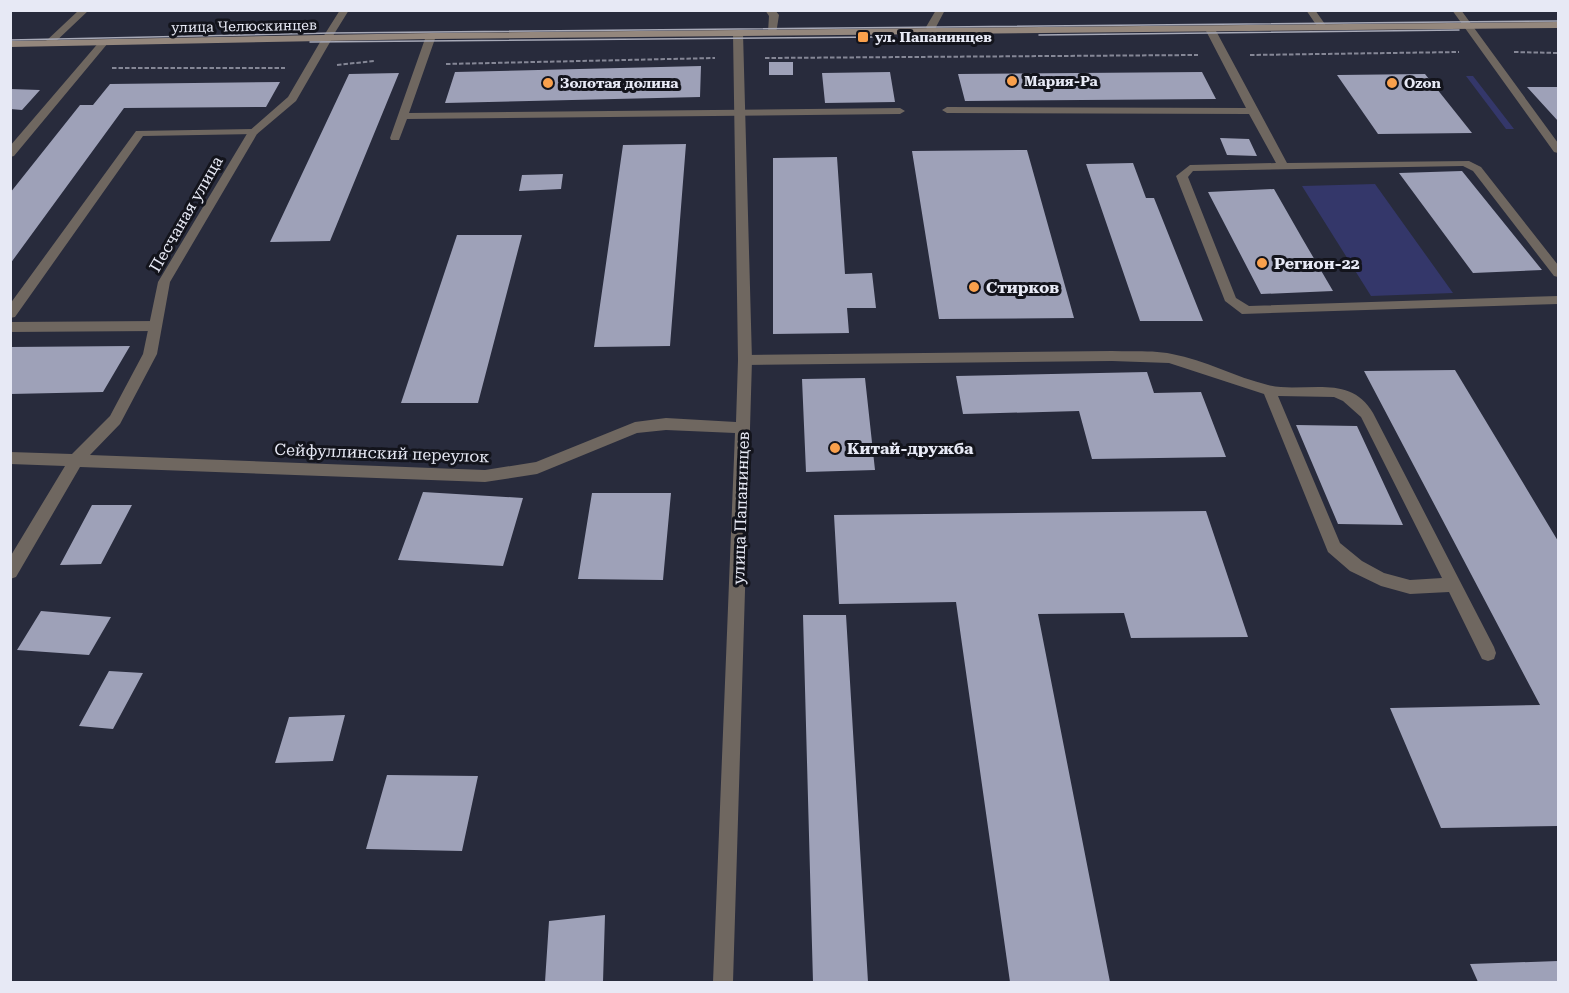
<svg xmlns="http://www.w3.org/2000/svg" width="1569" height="993" font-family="'Roboto Serif',serif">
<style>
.green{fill:#34376a}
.building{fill:#9ea1b8}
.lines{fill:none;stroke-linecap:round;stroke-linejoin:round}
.path{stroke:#858796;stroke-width:2;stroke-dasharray:4.5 2;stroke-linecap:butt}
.service{fill:#6f6760;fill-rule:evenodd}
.minor{fill:#6f6760;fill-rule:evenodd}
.secondary{fill:#94877d;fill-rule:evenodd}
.tram{stroke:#a8aab8;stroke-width:1.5}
.poi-dot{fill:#f9a04c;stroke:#13141c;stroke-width:2}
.labels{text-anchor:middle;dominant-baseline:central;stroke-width:6;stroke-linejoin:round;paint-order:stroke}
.far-street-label{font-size:14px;fill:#e7e9f5;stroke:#13141c}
.far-poi-label{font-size:14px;font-weight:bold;fill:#e7e9f5;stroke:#13141c;text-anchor:start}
.street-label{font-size:16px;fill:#e7e9f5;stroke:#13141c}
.poi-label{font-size:16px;font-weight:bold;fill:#e7e9f5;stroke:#13141c;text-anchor:start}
</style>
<rect width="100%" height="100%" fill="#282b3c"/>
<path class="green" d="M1466 76H1473L1514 129H1506Z
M1375 184 1453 293 1371 296 1302 186Z"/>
<path class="building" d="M769 62H793V75H769Z
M701 66 700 97 445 103 455 72Z
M890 72 895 102 825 103 822 73Z
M1202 72 1216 99 965 101 958 74Z
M399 73 330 241 270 242 349 74Z
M1425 74 1472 133 1378 134 1337 75Z
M280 82 266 107 124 108 10 264V193L80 105H93L110 84Z
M1527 87H1558V121Z
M10 89 40 90 22 110 10 109Z
M1220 138 1249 139 1257 156 1227 155Z
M686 144 670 346 594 347 623 145Z
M1027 150 1074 318 939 319 912 151Z
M837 157 845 274 872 273 876 308H847L849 333 773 334V158Z
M1133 163 1146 198H1154L1203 321H1140L1086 164Z
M1462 171 1542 270 1473 273 1399 173Z
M563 174 561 189 519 191 522 175Z
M1274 189 1302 238 1333 291 1261 294 1208 192Z
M457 235H522L478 403H401Z
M130 346 103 392 10 394V347Z
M1455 370 1558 541V826L1441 828 1390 708 1540 705 1364 371Z
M1147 372 1154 393 1201 392 1226 457 1092 459 1079 411 963 414 956 376Z
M865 378 875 470 806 472 802 379Z
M1296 425 1357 426 1403 525 1338 524Z
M423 492 523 498 503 566 398 560Z
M592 493H671L663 580 578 579Z
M92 505H132L101 564 60 565Z
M1206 511 1248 637 1131 638 1124 613 1038 614 1110 982H1010L956 602 839 604 834 515Z
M41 611 111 617 89 655 17 650Z
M803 615H846L868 982H813Z
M109 671 143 673 113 729 79 726Z
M345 715 333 761 275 763 289 717Z
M387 775 478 776 462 851 366 849Z
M605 915 603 982H545L549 921Z
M1558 961V982H1478L1470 964Z"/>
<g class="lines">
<path class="path" d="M1514 52 1558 53
M1250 55 1459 52
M765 58 1198 55
M446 64 715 58
M337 65 374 61
M112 68H285"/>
<path class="service" d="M79 10H89L51 46H45V42Z
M340 10H349L331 39H325L323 37Z
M765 10H775L779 15 776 34 768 32 769 16Z
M936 10H945L936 27 935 33H929L926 27Z
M1306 10H1315L1327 27 1325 29H1319Z
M1452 10H1461L1558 143V153L1554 152Z
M1207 27 1215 29 1287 163 1469 161 1481 167 1558 265V277L1554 276 1473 171 1463 166 1193 171 1188 177 1236 298 1249 306 1558 296V304L1242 314 1225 301 1176 176 1190 165 1276 163 1249 114 947 113 942 110 947 107 1246 108 1205 29Z
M431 33 436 36 409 113 900 108 905 111 900 114 407 119 399 140H391L390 138 426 36Z
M253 129 258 132 257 134 143 136 15 317 10 318V304L136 131Z
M156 321 162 326 156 331 10 332V322Z
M1112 351C1131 352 1153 350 1172 354 1205 360 1235 377 1268 385 1303 394 1350 372 1373 413L1494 647 1496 653 1494 659 1488 661 1482 659 1449 592 1410 594 1381 586 1350 571 1328 552 1264 394 1169 363 1112 361 745 365 738 360 745 355ZM1278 396 1334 397 1343 401 1361 417 1442 578 1410 580 1384 573 1362 561 1340 543Z"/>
<path class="minor" d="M738 30 743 33 752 360 750 428 733 982H713L735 433 666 430 637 433 537 474 485 482 80 467 16 577 10 579V557L65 466 10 464V452L72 454 110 416 143 354 158 282 248 132 288 97 323 37 328 34 333 37 296 101 257 134 170 282 157 354 120 424 90 455 485 470 536 462 635 422 666 418 736 422 738 360 733 33Z
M100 41 108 43 14 156 10 157V146Z"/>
<path class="secondary" d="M1558 22V28L431 39 10 47V41L431 33Z"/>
<path class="tram" d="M1039 35 1459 30
M10 40 331 33 1558 21
M310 42 880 37"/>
</g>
<g class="poi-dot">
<rect x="857" y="31" width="12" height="12" rx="3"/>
<circle cx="1012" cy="81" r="6"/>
<circle cx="548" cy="83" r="6"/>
<circle cx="1392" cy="83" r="6"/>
<circle cx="1262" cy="263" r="6"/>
<circle cx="974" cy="287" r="6"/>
<circle cx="835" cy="448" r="6"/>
</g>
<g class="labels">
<g class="far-street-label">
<text transform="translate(244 26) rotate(-1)">улица Челюскинцев</text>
</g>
<g class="far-poi-label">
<text x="875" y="37">ул. Папанинцев</text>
<text x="1024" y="81">Мария-Ра</text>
<text x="560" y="83">Золотая долина</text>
<text x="1404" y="83">Ozon</text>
</g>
<g class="street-label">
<text transform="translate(186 214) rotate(-60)">Песчаная улица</text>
<text transform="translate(382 453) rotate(2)">Сейфуллинский переулок</text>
<text transform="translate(741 508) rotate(-88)">улица Папанинцев</text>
</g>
<g class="poi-label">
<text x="1274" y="263">Регион-22</text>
<text x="986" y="287">Стирков</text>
<text x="847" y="448">Китай-дружба</text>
</g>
</g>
<rect width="1569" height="993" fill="none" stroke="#e7e9f5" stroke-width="24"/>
</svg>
